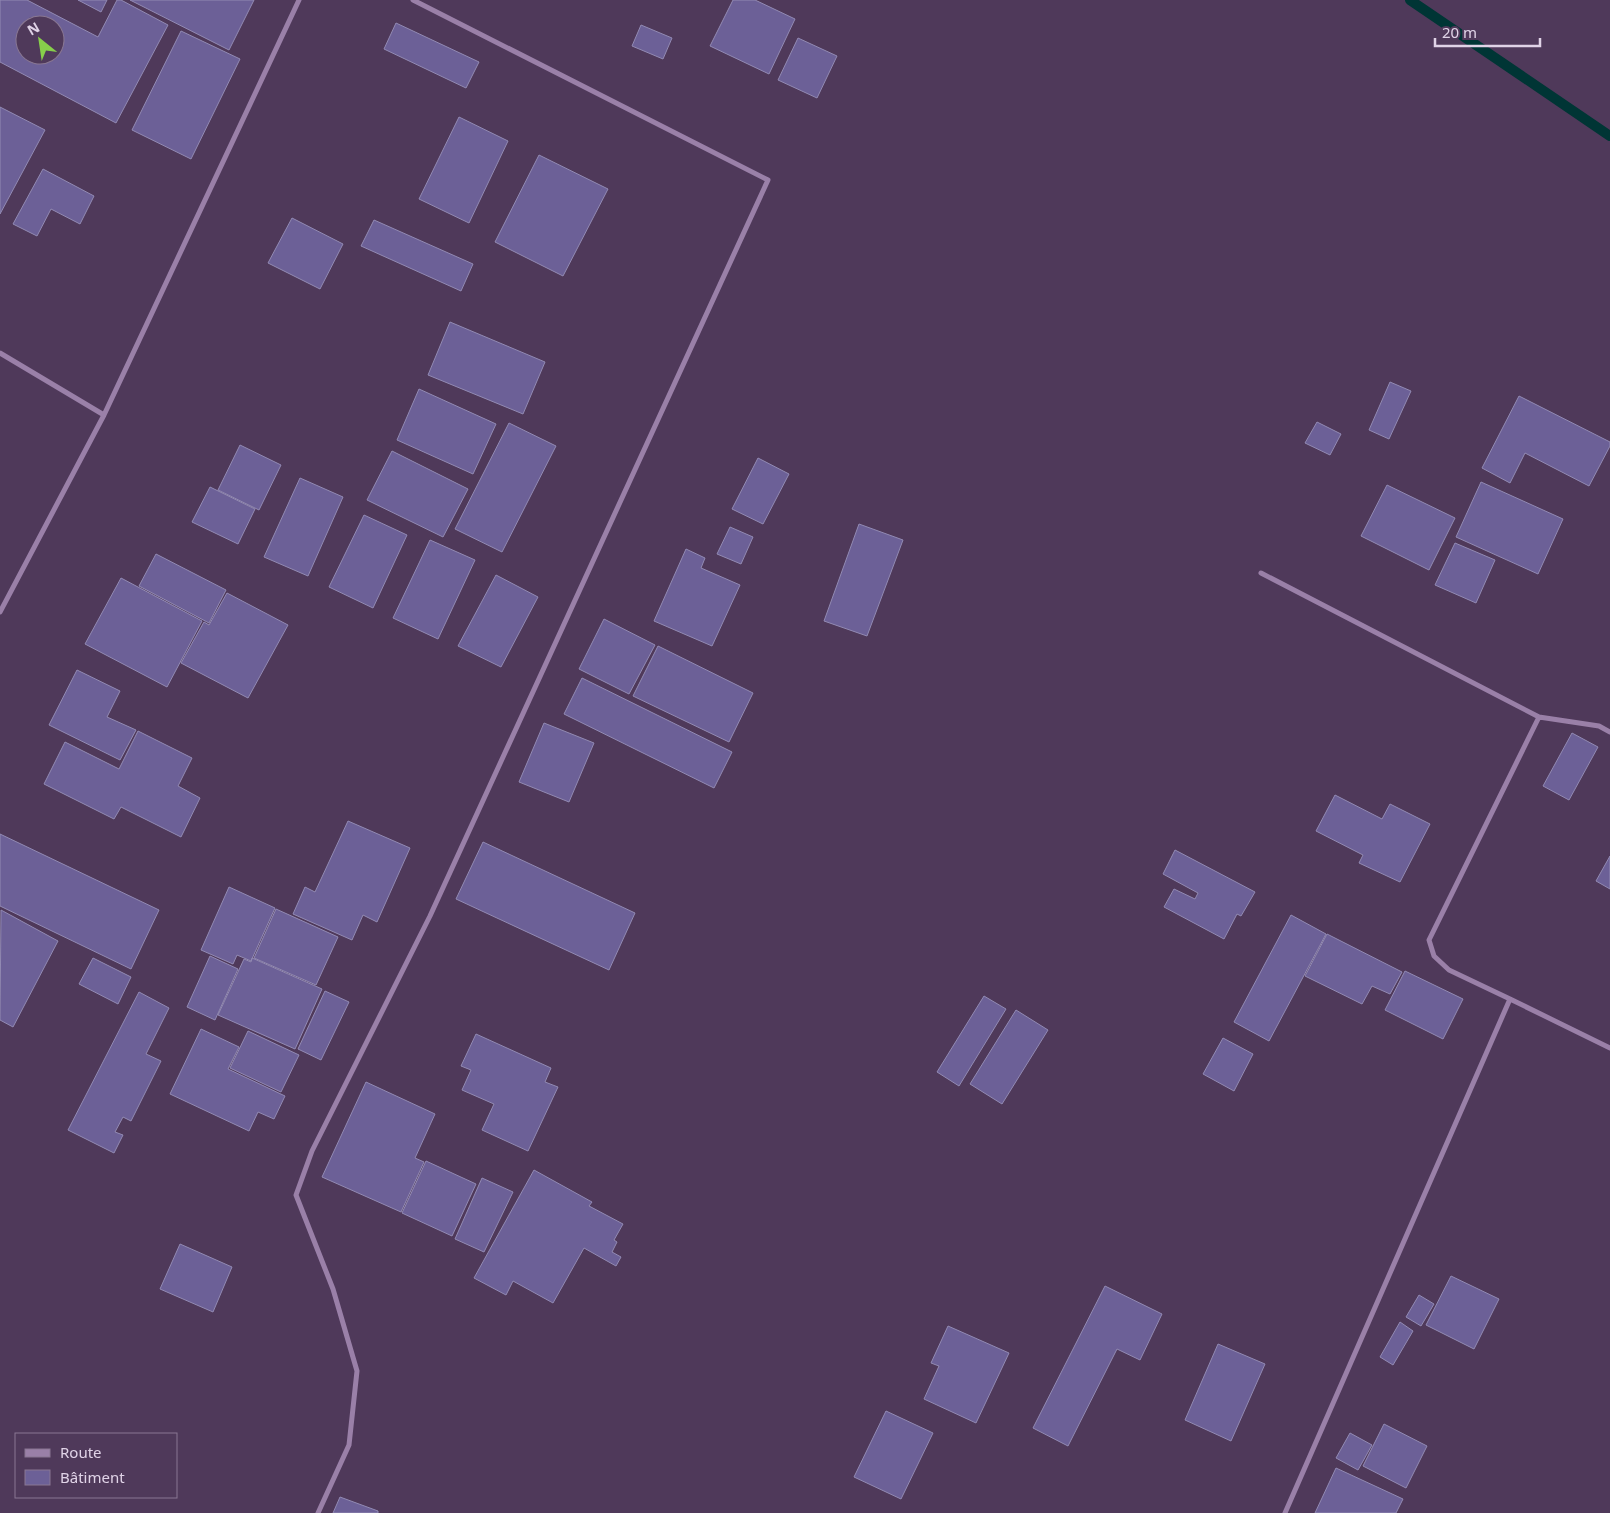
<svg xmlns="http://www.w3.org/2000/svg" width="1610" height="1513" font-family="'Noto Sans',sans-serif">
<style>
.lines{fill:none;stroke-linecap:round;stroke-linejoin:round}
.stream{stroke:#003535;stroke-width:10}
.building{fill:#6c6097;stroke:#928ab3;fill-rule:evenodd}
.minor{stroke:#9a80a8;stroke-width:5}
</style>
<rect width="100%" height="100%" fill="#4f395a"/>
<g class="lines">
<path class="stream" d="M1410 0 1610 136"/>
</g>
<path class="building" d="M0 0H27L98 37 117 0H121L168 25 116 123 0 62ZM25 25H55V55H25Z
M78 0H107L101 12Z
M130 0H254L229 50Z
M733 0H755L795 19 769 74 710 46Z
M396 23 479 62 466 88 384 49Z
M641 25 672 38 663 59 632 46Z
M181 31 240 59 191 159 132 130Z
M798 38 837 56 817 98 778 80Z
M0 107 45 130 0 214Z
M459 117 508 141 469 223 419 199Z
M539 155 608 189 563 276 495 242Z
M43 169 94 196 80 224 51 209 37 236 13 224Z
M292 218 343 244 320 289 268 263Z
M374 220 473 264 461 291 361 246Z
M450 322 545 362 523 414 428 375Z
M1390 382 1411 391 1389 439 1369 430Z
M419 389 496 424 473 474 397 440Z
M1519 396 1610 442V446L1589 486 1525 453 1510 483 1482 468Z
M1317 422 1341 434 1330 455 1305 443Z
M509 423 556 446 502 552 455 529Z
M240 445 281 465 259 510 218 490Z
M392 451 468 489 443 537 367 500Z
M758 458 789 474 763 524 732 509Z
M300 478 343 497 308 576 264 557Z
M1481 482 1563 519 1538 574 1456 537Z
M1387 485 1455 518 1429 570 1361 536Z
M210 487 255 509 238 544 192 522Z
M364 515 407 535 373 608 329 587Z
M859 524 903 540 867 636 824 621Z
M730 527 753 537 741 564 717 554Z
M430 540 475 560 438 639 393 618Z
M1455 543 1495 560 1476 603 1435 585Z
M686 549 705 558 701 568 740 585 712 646 654 621Z
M156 554 226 590 209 623 139 586Z
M496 575 538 597 501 667 458 646Z
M121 578 202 621 167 687 85 644Z
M227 593 288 625 248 698 181 663 204 622 209 625Z
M604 619 655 645 629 694 579 669Z
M658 646 753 693 729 742 633 696Z
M77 670 120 691 107 717 136 730 120 760 49 725Z
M582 678 732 752 714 788 564 714Z
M544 723 594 743 569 802 519 782Z
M138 731 192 758 178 786 200 798 181 837 121 807 114 819 44 784 65 742 119 769Z
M1572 733 1598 747 1569 800 1543 786Z
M1335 795 1382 819 1390 804 1430 824 1400 882 1359 863 1363 855 1316 831Z
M348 821 410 848 377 922 363 915 352 940 293 914 305 887 315 892Z
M0 834 159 910 131 969 0 906Z
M483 842 635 913 609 970 456 899Z
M1175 850 1255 892 1241 916 1237 914 1224 939 1164 907 1174 889 1195 899 1198 893 1163 874Z
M1610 856V889L1596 881Z
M229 887 275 908 251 961 237 955 233 964 201 950Z
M276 909 338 937 316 985 254 958Z
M1 910 58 941 13 1027 0 1020Z
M1291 915 1326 934 1269 1041 1234 1022Z
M1327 934 1402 972 1390 994 1372 986 1362 1004 1305 976Z
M210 956 238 969 215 1020 187 1007Z
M93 958 131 977 118 1004 79 984Z
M252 958 322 989 295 1049 218 1015 244 959 251 962Z
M1405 971 1463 999 1443 1039 1385 1010Z
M325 991 349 1002 321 1060 298 1049Z
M139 992 169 1008 146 1054 161 1061 131 1121 123 1117 115 1132 123 1135 114 1153 68 1130Z
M984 996 1006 1009 959 1086 937 1072Z
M1016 1010 1048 1030 1002 1104 970 1084Z
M201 1029 239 1047 228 1069 285 1096 274 1119 258 1112 249 1131 170 1094Z
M248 1031 299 1055 281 1092 230 1068Z
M476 1034 551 1068 545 1082 558 1087 528 1151 482 1130 494 1104 462 1090 471 1070 461 1066Z
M1223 1038 1253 1054 1234 1091 1203 1074Z
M366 1082 435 1114 415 1158 424 1162 401 1212 322 1177Z
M426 1161 476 1184 452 1236 402 1213Z
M534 1170 592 1202 589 1206 623 1224 614 1240 617 1242 612 1252 621 1257 616 1266 584 1248 553 1303 513 1281 506 1295 474 1278Z
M482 1178 513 1192 484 1252 455 1239Z
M180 1244 232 1267 213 1312 160 1289Z
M1451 1276 1499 1299 1474 1349 1426 1325Z
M1105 1286 1162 1314 1140 1360 1117 1349 1068 1446 1033 1428Z
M1419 1295 1434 1304 1421 1326 1406 1317Z
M1400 1322 1413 1331 1393 1365 1380 1357Z
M948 1326 1009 1353 976 1423 924 1399 939 1366 931 1363Z
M1218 1344 1265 1364 1231 1441 1185 1420Z
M886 1411 933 1433 901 1499 854 1477Z
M1384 1424 1427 1446 1406 1488 1363 1466Z
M1350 1433 1372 1445 1358 1470 1336 1458Z
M1336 1468 1403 1499 1396 1513H1315Z
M340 1497 378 1511V1513H333Z"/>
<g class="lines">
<path class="minor" d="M0 353 104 415
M1261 573 1539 717 1429 940 1434 956 1449 970 1510 999 1285 1513
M0 612 104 415 299 0
M1539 717 1599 726 1610 732
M1510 999 1610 1048
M318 1513 349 1445 357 1371 333 1289 296 1195 312 1151 430 916 768 180 413 0"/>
</g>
<rect x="15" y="1433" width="162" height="65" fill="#4f395a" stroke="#897792"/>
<rect x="25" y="1449" width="25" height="8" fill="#9a80a8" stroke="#897792"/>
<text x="60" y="1458" font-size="15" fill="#e0d3e7">Route</text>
<rect x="25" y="1470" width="25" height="15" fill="#6c6097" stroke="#897792"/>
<text x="60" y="1483" font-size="15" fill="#e0d3e7">Bâtiment</text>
<g transform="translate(40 40) rotate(330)"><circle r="24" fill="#4f395a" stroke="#897792"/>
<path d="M0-4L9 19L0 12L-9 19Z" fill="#87cf4b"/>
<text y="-8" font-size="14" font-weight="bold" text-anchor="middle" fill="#e0d3e7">N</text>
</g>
<path d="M1435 38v8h105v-8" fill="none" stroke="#e0d3e7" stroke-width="2.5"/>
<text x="1442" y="38" font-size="15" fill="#e0d3e7" stroke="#4f395a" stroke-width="4" paint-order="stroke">20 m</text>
</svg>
